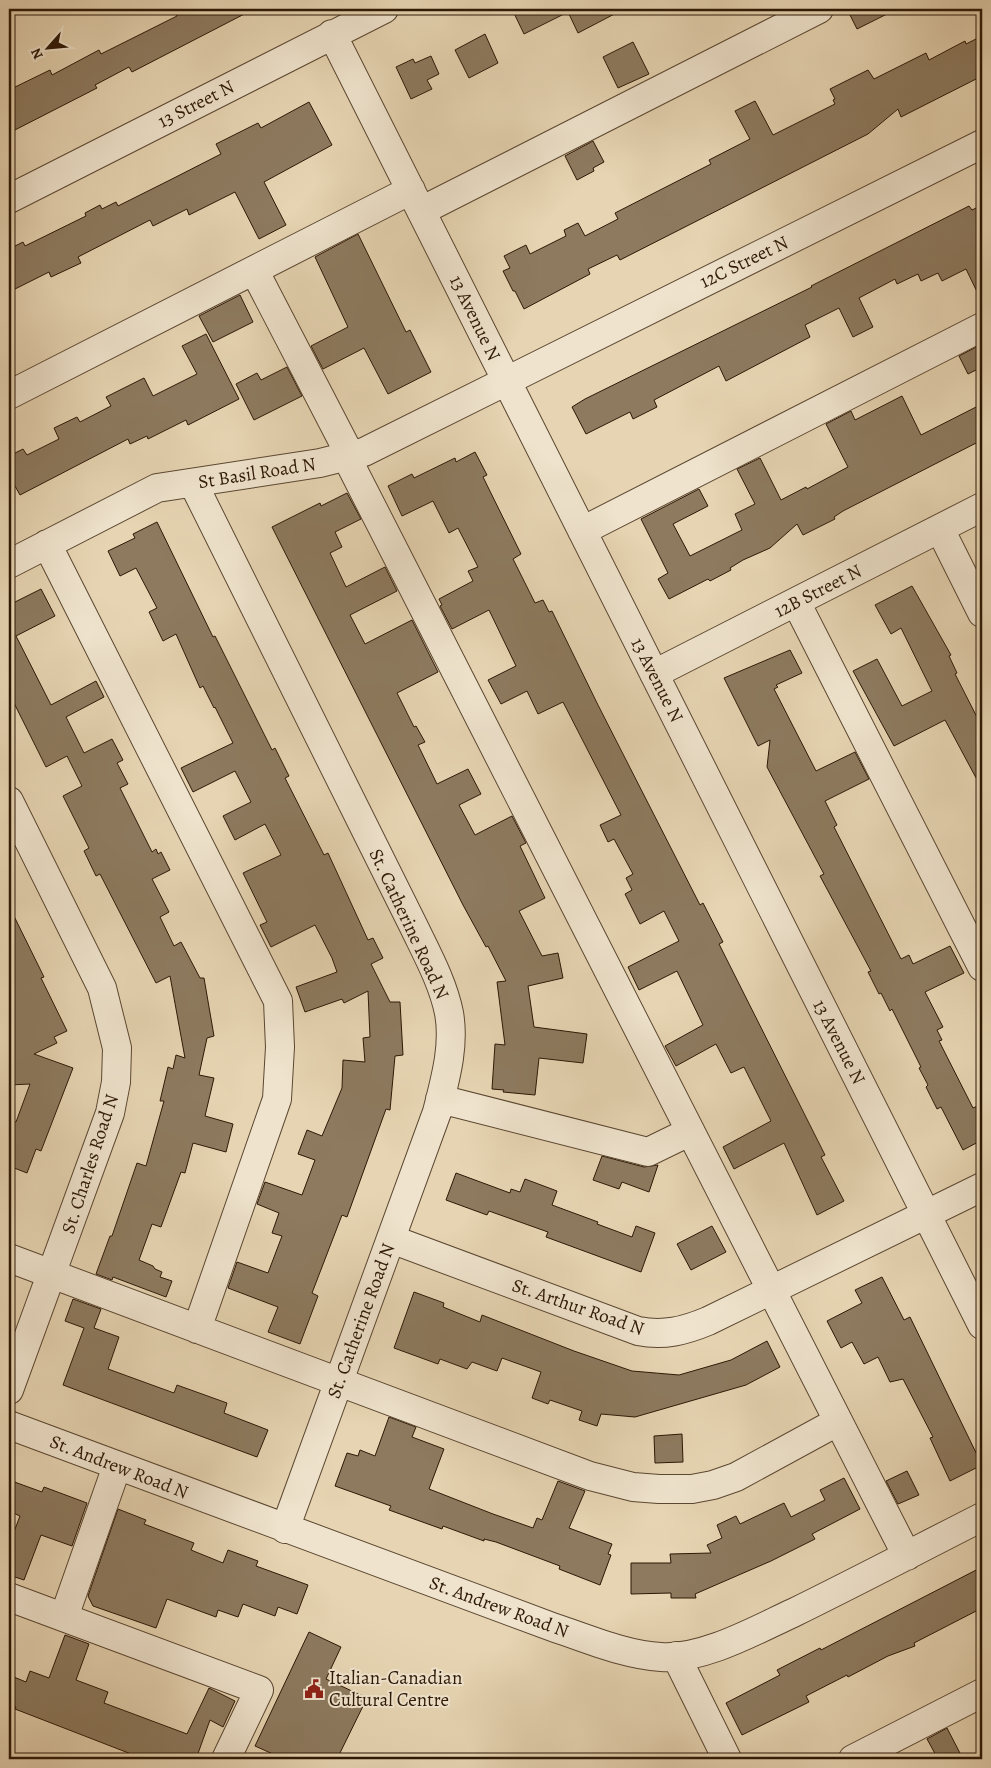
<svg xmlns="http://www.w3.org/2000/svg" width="991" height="1768" font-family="Alegreya,serif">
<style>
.building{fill:#8d7a5f;stroke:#2d1806}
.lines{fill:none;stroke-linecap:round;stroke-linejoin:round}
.minor-casing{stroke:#5b4731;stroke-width:30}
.minor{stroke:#efe3cd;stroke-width:28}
.labels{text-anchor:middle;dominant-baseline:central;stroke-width:4;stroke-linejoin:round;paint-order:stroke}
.street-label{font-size:19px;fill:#2d1806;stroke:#efe3cd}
.poi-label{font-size:19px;fill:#2d1806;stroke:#efe3cd;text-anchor:start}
</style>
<rect width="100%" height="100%" fill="#e6d4b2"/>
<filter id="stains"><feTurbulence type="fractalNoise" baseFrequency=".004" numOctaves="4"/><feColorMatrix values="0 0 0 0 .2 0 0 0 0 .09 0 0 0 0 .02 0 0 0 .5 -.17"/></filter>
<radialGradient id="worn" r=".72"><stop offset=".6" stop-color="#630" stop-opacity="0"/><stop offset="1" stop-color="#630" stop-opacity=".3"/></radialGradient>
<path class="building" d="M173 9H254L132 72 129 67 95 85 97 88 9 133V90L50 70 52 75 99 50 101 54 177 16Z
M512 9H624L578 33 568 12 524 34Z
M847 9H897L857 29Z
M485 34 498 63 469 78 455 50Z
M982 36V76L901 117 898 109 868 134 620 260 617 255 588 269 590 274 524 309 515 291H513L503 271 510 268 504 256 526 245 530 254 566 236 564 230 578 223 585 236 618 219 615 213 711 164 709 160 750 139 735 111 755 101 773 135 835 104 833 100 835 99 830 89 868 70 874 79 926 53 929 60 965 41 966 44Z
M633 42 649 74 618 88 603 57Z
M431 56 439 74 427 80 432 89 411 99 396 67 413 59 415 63Z
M309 102 332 145 264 182 286 225 259 239 235 192 189 215 187 209 153 226 150 220 78 257 81 263 51 277 49 272 9 292V249L23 242 25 246 86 216 85 213 100 205 102 209 116 202 118 206 172 179 221 154 216 144 258 123 261 128Z
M593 141 604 162 593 168 594 171 577 180 565 156Z
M982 205V302L966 269 942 281 938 273 921 281 918 274 897 284 895 279 859 298 873 327 853 337 839 308 805 325 810 337 726 381 719 366 654 400 657 407 633 419 630 412 586 434 572 407 585 399 812 287 811 286 969 206 972 210Z
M358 234 406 332 410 330 431 372 388 394 364 348 323 369 311 346 348 327 315 257Z
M240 295 253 322 213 342 199 316Z
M206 334 239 399 188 425 186 420 148 439 147 436 130 444 128 439 20 495 15 486 9 489V456L23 449 27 455 59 439 54 428 77 417 80 422 111 406 106 397 144 378 153 396 197 374 182 346Z
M982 344V367L968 374 959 356Z
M287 367 302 396 254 420 236 384 257 373 261 380Z
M902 396 921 435 982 404V440L843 511 834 517 835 519 803 535 797 524 770 548 743 560 730 568 731 570 710 581 708 579 669 599 658 579 668 573 641 519 699 489 708 506 673 524 690 556 742 530 735 514 755 504 737 469 760 458 781 500 806 487 807 489 848 467 826 424 851 411 855 420Z
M475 452 487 475 483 477 521 554 513 559 535 603 543 600 549 612 552 611 598 705 700 905 703 903 723 942 719 944 825 1155 821 1157 844 1201 817 1215 784 1143 734 1169 723 1147 771 1121 744 1067 731 1073 716 1044 676 1066 665 1046 703 1025 677 971 639 990 628 967 679 941 664 911 640 924 625 894 632 890 626 878 633 874 614 839 608 842 600 825 621 815 563 702 538 714 527 691 501 704 488 680 516 666 489 610 452 629 440 606 442 605 439 599 473 581 468 571 478 567 458 528 449 533 433 501 402 516 388 486 412 474 414 478 455 458 456 462Z
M347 493 361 519 335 532 342 547 330 553 346 587 385 567 397 591 350 615 365 644 412 620 438 672 397 693 414 727 416 726 425 742 418 745 437 784 468 769 481 794 459 805 475 835 512 816 526 843 520 846 545 898 519 911 542 956 558 953 563 978 528 986 534 1027 587 1034 583 1063 539 1058 535 1095 503 1092 504 1090 492 1089 495 1044 505 1045 497 982 506 981 488 946 486 947 463 905 272 527 320 503 321 506Z
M157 522 213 637 215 636 272 750 275 748 289 776 285 778 324 855 328 853 368 940 373 938 383 958 371 964 390 1002H400L403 1055 395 1056 390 1110 386 1109 347 1217 342 1215 312 1293 318 1296 300 1344 268 1332 278 1307 228 1288 237 1262 268 1273 282 1236 272 1233 279 1213 257 1204 265 1182 302 1195 315 1160 298 1154 307 1130 322 1136 342 1088 343 1060 365 1062 363 1038 370 1037 368 991 344 1003 342 999 305 1012 296 987 337 972 332 958 315 925 271 947 260 925 267 922 243 873 281 855 265 824 235 840 223 816 251 802 235 771 193 792 181 768 233 743 215 707 214 708 203 686 200 688 176 634 163 641 149 612 157 608 136 568 120 576 108 551 135 538 133 534Z
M912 586 951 655 949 656 957 673 955 674 982 727V789L945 720 894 746 853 671 877 659 902 706 932 691 901 628 891 634 875 605Z
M41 589 55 616 16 636 51 705 96 681 104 697 66 717 84 753 112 739 123 760 117 763 128 784 120 788 152 852 156 849 158 854 161 852 170 870 152 879 169 912 160 917 174 946 181 942 200 978H204L214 1036 207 1038 199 1075 214 1078 205 1116 233 1124 226 1152 193 1143 185 1173 181 1172 161 1227 152 1224 139 1260 153 1266 155 1269 162 1272 160 1277 172 1281 166 1297 113 1277 112 1280 96 1274 110 1236H112L137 1163 146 1166 164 1101H160L168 1067 173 1069 176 1055 185 1058 170 976 156 983 100 874 96 876 84 851 89 848 63 796 82 786 67 756 46 767 9 693V605Z
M790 650 802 673 776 685 778 687 774 689 816 771 855 752 869 779 825 801 837 825 834 827 901 959 909 955 913 964 950 946 964 973 925 992 943 1027 937 1030 942 1040 939 1041 973 1108 982 1104V1140L963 1150 941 1107 937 1109 926 1087 928 1085 919 1068 921 1067 892 1009 890 1011 881 993 879 994 868 972 871 971 820 876 824 874 767 767 770 740 758 746 724 678Z
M9 906 44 977 41 978 67 1031 54 1037 57 1043 34 1054 73 1068 41 1151 36 1149 27 1173 9 1166V1132L13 1121 16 1122 30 1084 9 1085Z
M602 1156 644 1167 658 1165 649 1192 622 1182 619 1189 593 1180Z
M456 1173 510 1193 511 1189 520 1192 525 1179 557 1191 552 1205 598 1222 597 1224 632 1237 636 1226 655 1233 641 1272 546 1237 548 1232 489 1211 487 1215 446 1200Z
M712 1226 726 1252 691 1270 677 1244Z
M882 1277 904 1320 910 1317 982 1465 950 1481 930 1438 933 1437 903 1379 890 1382 878 1357 864 1364 852 1342 841 1348 827 1321 862 1303 855 1290Z
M414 1292 444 1303 443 1307 480 1322 482 1315 574 1351 632 1371 679 1375 731 1360 767 1341 780 1367 746 1385 635 1417 601 1414 597 1426 579 1420 582 1411 550 1400 548 1404 532 1398 541 1372 502 1358 497 1371 472 1362 467 1369 440 1359 438 1364 394 1348Z
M73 1299 101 1309 94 1328 119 1337 108 1369 174 1393 177 1385 227 1403 224 1413 268 1430 257 1457 63 1385 84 1328 65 1321Z
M389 1417 416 1427 412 1437 444 1449 429 1489 493 1514 533 1528 537 1518 542 1520 558 1481 585 1491 569 1528 612 1544 608 1554 611 1555 600 1585 559 1569 560 1566 496 1542 484 1539V1541L443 1526 442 1529 389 1510 391 1506 335 1486 347 1453 358 1456 360 1450 375 1456Z
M682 1434 683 1462 655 1463 654 1436Z
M907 1471 919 1495 898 1504 886 1481Z
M844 1478 860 1509 812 1534 815 1539 771 1561 695 1594 696 1598H671V1593L631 1594V1563H671L670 1554 711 1553 707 1545 722 1538 717 1525 736 1516 740 1524 784 1503 791 1517 825 1500 820 1490Z
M9 1480 42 1492 44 1487 87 1503 72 1546 41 1535 24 1580 9 1575V1545L20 1516 9 1511Z
M118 1509 146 1520 144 1524 194 1543 191 1550 223 1563 228 1550 258 1561 256 1566 308 1585 297 1614 278 1607 275 1616 243 1604 238 1617 218 1610 216 1617 167 1599 156 1628 93 1606 88 1596Z
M982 1567V1608L914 1643 915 1646 888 1656 848 1677 847 1675 806 1696 809 1702 742 1735 726 1703 780 1675 777 1670 820 1648 821 1650Z
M309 1632 341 1647 326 1679 367 1698 337 1759H284L255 1746Z
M65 1635 89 1644 76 1680 108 1692 104 1703 187 1734 209 1688 235 1701 223 1727 210 1720 196 1759H144L15 1709 16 1707 9 1704V1675L26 1682 30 1671 49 1678Z
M947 1728 963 1759H938L927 1739Z"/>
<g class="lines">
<g class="minor-casing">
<path id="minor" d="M332 34 982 1325
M9 199 384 9
M421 211 819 9
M254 270 351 457
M9 395 411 190
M347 458 907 1556
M193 483 414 927C427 954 443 983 449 1013 455 1046 445 1080 437 1112L285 1529
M940 529 982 613
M582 531 982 327
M47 544 278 1001 280 1047 277 1099 197 1329
M9 564 157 488 320 463 364 452 982 144
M796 602 982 967
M654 674 982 507
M9 801 102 988 117 1048 116 1082 110 1113 9 1390
M440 1099 648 1152 689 1132
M391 1239 638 1331C664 1336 684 1331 708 1321L982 1187
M9 1258 590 1476 633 1487 659 1489H692L713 1485 736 1477 837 1422
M9 1425 555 1628C589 1639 625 1655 661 1657 703 1660 756 1630 793 1613 856 1582 919 1549 982 1517
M9 1597 259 1690 226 1759
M64 1617 117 1466
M676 1656 727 1759
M853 1759 982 1693"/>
</g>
<use href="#minor" class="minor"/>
</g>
<defs>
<g id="civic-bare" transform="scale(1.5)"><path d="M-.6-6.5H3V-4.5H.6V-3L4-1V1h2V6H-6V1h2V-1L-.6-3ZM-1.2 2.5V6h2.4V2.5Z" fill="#8f2418" stroke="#efe3cd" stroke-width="2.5" paint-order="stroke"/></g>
</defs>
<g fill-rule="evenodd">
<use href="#civic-bare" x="314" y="1689"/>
</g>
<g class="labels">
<g class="street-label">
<text transform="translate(196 104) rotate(-27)">13 Street N</text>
<text transform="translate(744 262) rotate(-26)">12C Street N</text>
<text transform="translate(475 318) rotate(64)">13 Avenue N</text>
<text transform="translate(257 473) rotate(-9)">St Basil Road N</text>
<text transform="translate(818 591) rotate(-27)">12B Street N</text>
<text transform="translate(657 680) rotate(63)">13 Avenue N</text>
<text transform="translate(409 924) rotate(65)">St. Catherine Road N</text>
<text transform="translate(839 1042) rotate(63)">13 Avenue N</text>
<text transform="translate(90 1164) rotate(-72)">St. Charles Road N</text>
<text transform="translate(578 1307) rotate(19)">St. Arthur Road N</text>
<text transform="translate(361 1321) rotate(-70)">St. Catherine Road N</text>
<text transform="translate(119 1467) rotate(21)">St. Andrew Road N</text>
<text transform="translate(499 1607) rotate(20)">St. Andrew Road N</text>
</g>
<g class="poi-label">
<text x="329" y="1678">Italian-Canadian<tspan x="329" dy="22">Cultural Centre</tspan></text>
</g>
</g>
<rect width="991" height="1768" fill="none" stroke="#e6d4b2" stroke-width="30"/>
<rect x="10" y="10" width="971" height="1748" fill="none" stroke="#2d1806" stroke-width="2.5"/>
<rect x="15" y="15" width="961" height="1738" fill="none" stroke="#2d1806"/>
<g transform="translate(48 48) rotate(243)" stroke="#efe3cd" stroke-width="4" paint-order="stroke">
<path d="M0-4L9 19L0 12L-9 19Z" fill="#2d1806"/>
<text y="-8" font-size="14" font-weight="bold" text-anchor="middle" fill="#2d1806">N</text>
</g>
<rect width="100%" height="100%" filter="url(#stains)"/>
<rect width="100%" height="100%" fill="url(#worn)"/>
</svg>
